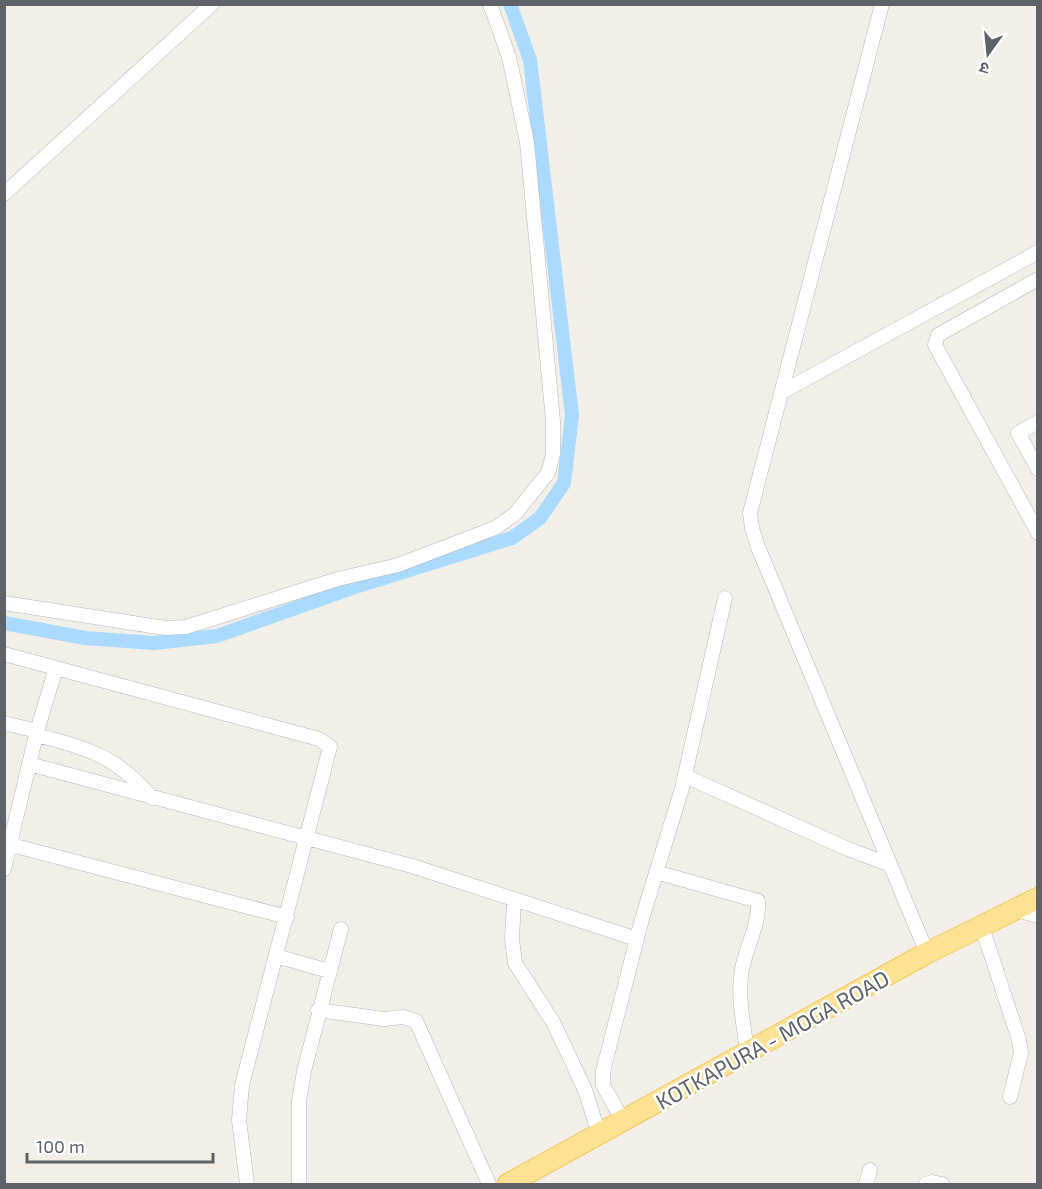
<svg xmlns="http://www.w3.org/2000/svg" width="1042" height="1189" font-family="'Exo 2','Noto Sans Devanagari',sans-serif">
<style>
.lines{fill:none;stroke-linecap:round;stroke-linejoin:round}
.canal{stroke:#aadaff;stroke-width:14}
.minor-casing{stroke:#b5b8bc;stroke-width:15}
.highway-casing{stroke:#f9ab00;stroke-width:22}
.minor{stroke:#fff;stroke-width:14}
.highway{stroke:#fde293;stroke-width:21}
.labels{text-anchor:middle;dominant-baseline:central;stroke-width:5;stroke-linejoin:round;paint-order:stroke}
.street-label{font-size:22px;fill:#5f6368;stroke:#fff}
</style>
<rect width="100%" height="100%" fill="#f1efe8"/>
<g class="lines">
<path class="canal" d="M4 623 85 638 154 643 217 636 358 586 512 538 540 518 564 483 572 415 530 60 510 4"/>
<g class="minor-casing">
<path id="minor" d="M882 4 750 513 752 528 758 547 927 953
M4 194 212 4
M1038 279 938 335 935 345 1038 533
M782 392 1038 252
M1038 422 1018 433 1038 469
M4 603 165 628 186 627 338 579 398 565 495 528 515 514 548 473 553 454V421L527 142 509 57 490 4
M4 654 319 739 330 747 242 1085 239 1120 247 1184
M4 723 37 731
M36 735C86 747 118 757 152 798
M29 764 412 866 637 939
M685 776 848 849 888 864
M4 843 287 917
M4 869 37 731 56 668
M656 872 758 901C760 922 746 948 742 969 737 996 744 1025 747 1052
M514 900 512 939 515 963 553 1022 585 1090 599 1134
M1017 910 1038 916
M982 927 1019 1040 1021 1053 1010 1097
M276 956 329 971
M318 1010 384 1019 403 1017 416 1021 489 1184
M623 1121 603 1085V1071L642 919 682 788 725 598
M299 1184V1101L304 1071 341 929
M866 1184 870 1170
M926 1184 932 1182 942 1184"/>
</g>
<g class="highway-casing">
<path id="highway" d="M508 1184 927 953 1038 898"/>
</g>
<use href="#minor" class="minor"/>
<use href="#highway" class="highway"/>
</g>
<g class="labels">
<g class="street-label">
<text transform="translate(772 1039) rotate(-29)">KOTKAPURA - MOGA ROAD</text>
</g>
</g>
<rect width="1042" height="1189" fill="none" stroke="#5f6368" stroke-width="12"/>
<g transform="translate(988 54) rotate(195)" stroke="#ffffff" stroke-width="4.5" paint-order="stroke">
<path d="M0-4.5L10 22L0 15L-10 22Z" fill="#5f6368"/>
<text y="-9" font-size="16" font-weight="bold" text-anchor="middle" fill="#5f6368">उ</text>
</g>
<path d="M27 1153v9h186v-9" fill="none" stroke="#5f6368" stroke-width="3"/>
<text x="36" y="1153" font-size="18" fill="#5f6368" stroke="#ffffff" stroke-width="4.5" paint-order="stroke">100 m</text>
</svg>
